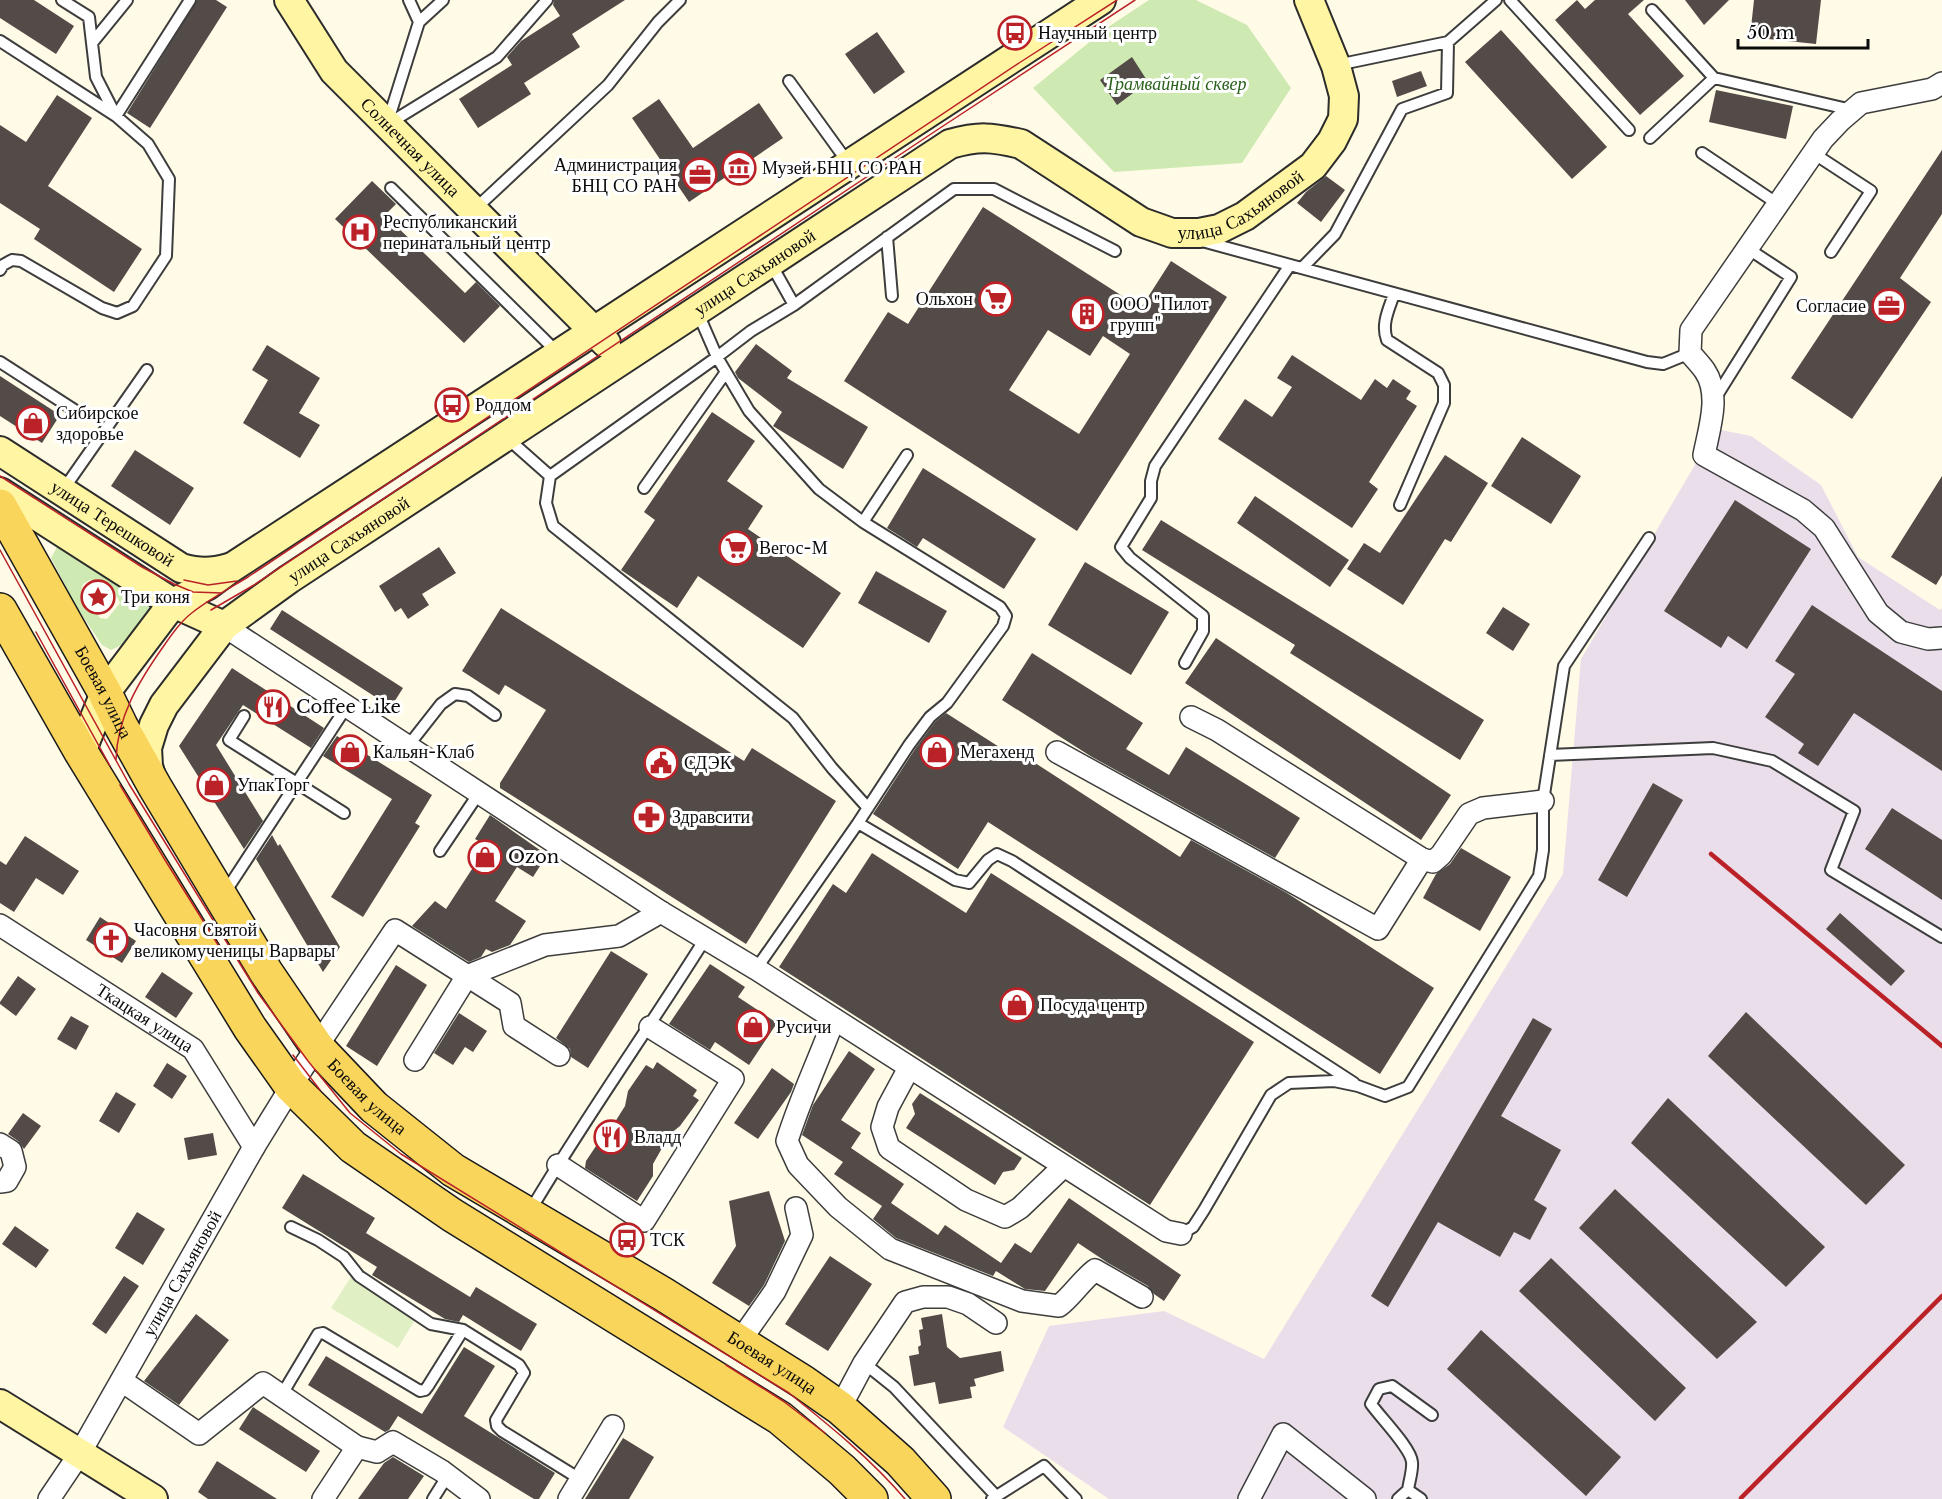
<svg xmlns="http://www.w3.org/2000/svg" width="1942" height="1499" font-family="'Libre Baskerville',serif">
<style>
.industrial{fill:#e9deea}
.green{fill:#cee9b2;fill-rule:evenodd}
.pitch{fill:#e0f0c4}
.building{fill:#534b47;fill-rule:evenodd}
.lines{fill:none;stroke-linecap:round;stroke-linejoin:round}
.lane-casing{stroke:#3d3d3d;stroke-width:14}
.street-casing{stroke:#3d3d3d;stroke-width:24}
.secondary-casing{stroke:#2c2c2c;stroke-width:32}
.primary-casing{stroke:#1b1b1b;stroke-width:36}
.lane{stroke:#fff;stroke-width:10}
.street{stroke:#fff;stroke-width:21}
.secondary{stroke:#fff5a2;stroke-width:28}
.primary{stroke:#fad55c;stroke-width:33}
.tram{stroke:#bb2228;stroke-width:1.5}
.rail{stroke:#bb2228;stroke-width:4.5}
.labels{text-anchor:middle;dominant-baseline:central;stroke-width:6;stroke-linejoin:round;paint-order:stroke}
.poi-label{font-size:18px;fill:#0a0a0a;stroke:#fff;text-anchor:start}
.park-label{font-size:18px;font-style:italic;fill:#29611b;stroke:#fff}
.street-label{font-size:18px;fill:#0a0a0a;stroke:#fff}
</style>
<rect width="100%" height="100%" fill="#fffbe7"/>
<path class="industrial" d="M1716 429 1751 436 1821 485 1858 557 1940 610 1942 608V1499H1109L1003 1427 1049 1326 1164 1311 1264 1359 1563 874 1581 659Z"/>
<path class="green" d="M1149 0H1196L1247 25 1291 88 1242 163 1114 172 1033 88 1108 27Z
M57 547H61L147 599 152 611C143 627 129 643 111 650L102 645 76 606 51 558ZM90 580C101 581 117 592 120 603L107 619 100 618 81 592 83 584Z"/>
<path class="pitch" d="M351 1277 416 1318 398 1348 331 1308Z"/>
<path class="building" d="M0 0H34L74 26 56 54 0 18Z
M197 0H216L227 7 150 128 127 113Z
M554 0H625L572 34 580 47 524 83 531 94 478 128 459 99 512 65 507 57 521 41 560 16 553 5Z
M1577 0 1585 9 1595 0H1644L1628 14 1684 76 1640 115 1555 20Z
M1685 0H1729L1704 25Z
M1754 0H1821L1816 44 1750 37Z
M1501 30 1607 147 1572 179 1465 62Z
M877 32 905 72 874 94 845 54Z
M1132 57 1148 82 1117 105 1100 80Z
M1421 71 1427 86 1397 97 1392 81Z
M1716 90 1793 106 1786 139 1709 122Z
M57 95 92 118 48 186 142 249 114 292 34 239 40 229 0 203V125L26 142Z
M659 99 693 148 759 103 783 138 689 202 632 118Z
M1942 150V214L1900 278 1931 302 1852 419 1791 378Z
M1326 176 1345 190 1321 222 1297 203 1306 192Z
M372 181 396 204 385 215 465 293 476 282 500 306 464 343 335 219Z
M983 207 1141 308 1171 261 1227 297 1077 531 844 381 888 312 908 324ZM1048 330 1090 356 1103 336 1130 354 1079 434 1009 390Z
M756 344 792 371 787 378 868 427 843 469 773 426 782 412 738 378 735 372Z
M267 345 320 378 299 413 320 425 300 458 243 423 268 380 252 370Z
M1292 355 1361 400 1375 379 1387 388 1393 379 1411 391 1406 399 1417 406 1369 482 1378 489 1352 528 1218 439 1245 399 1272 417 1292 387 1277 378Z
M0 376 60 415 42 443 0 416Z
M712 412 755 441 727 481 763 506 748 529 841 593 803 648 698 576 677 608 621 570 655 520 644 512Z
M1522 437 1581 476 1551 524 1491 486Z
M135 450 194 488 170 525 111 486Z
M1445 455 1488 483 1451 542 1445 539 1403 605 1347 569 1364 543 1380 553Z
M923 468 1036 539 1004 589 923 538 917 547 887 528Z
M1942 476V575L1936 585 1891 557Z
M1255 496 1349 560 1330 587 1237 523Z
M1735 500 1811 549 1747 649 1728 636 1721 648 1664 611Z
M1161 520 1484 720 1460 760 1290 653 1295 645 1142 550Z
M439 547 456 573 422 594 429 605 408 619 401 608 395 612 379 586Z
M1085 562 1169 612 1131 675 1048 625Z
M876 571 947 611 929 643 858 603Z
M1812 605 1942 691V771L1854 713 1818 766 1798 753 1804 744 1765 717 1795 674 1775 661Z
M1503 607 1530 624 1513 651 1486 633Z
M501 608 744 761 752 748 836 801 746 944 500 788V783L546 710 505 685 499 695 462 671Z
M282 610 403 688 391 707 270 629Z
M1216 638 1451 795 1421 840 1185 683Z
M1032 653 1143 723 1126 749 1169 775 1186 747 1300 818 1275 858 1092 757 1002 700Z
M232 668 324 728 311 748 243 705 216 745 263 821 244 849 179 746Z
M946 713 1026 764 1029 759 1180 857 1191 840 1287 893 1434 988 1380 1074 988 822 958 869 873 814 915 749 935 722Z
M337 736 432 795 415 823 420 826 363 917 331 897 392 799 323 756Z
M1653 783 1683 800 1627 897 1598 880Z
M1892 808 1942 840V900L1865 849Z
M490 815 547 855 533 877 517 867 495 901 526 921 510 945 492 952 486 949 481 957 469 962 412 926 435 901 446 909 487 846 475 839Z
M272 835 278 846 280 844 340 947 323 972 256 859Z
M25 836 79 871 63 895 36 878 14 912 0 903V861L6 865Z
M1461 848 1511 877 1480 931 1423 898 1436 874 1450 864Z
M872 853 966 913 991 873 1254 1042 1150 1205 779 967 833 884 846 893Z
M1840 913 1905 971 1891 986 1826 929Z
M100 917 136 941 122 963 86 940Z
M611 951 648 974 588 1068 571 1057 570 1049 556 1038Z
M710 964 745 987 738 997 777 1023 749 1065 715 1042 710 1050 669 1024Z
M396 965 427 985 377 1066 346 1046Z
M162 972 193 993 176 1018 145 997Z
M18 976 36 989 16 1016 0 1004V1002Z
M1746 1012 1905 1165 1866 1205 1708 1056Z
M459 1013 487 1031 473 1052 465 1047 453 1065 434 1053Z
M71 1016 89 1026 76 1050 57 1039Z
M1533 1018 1552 1029 1501 1116 1561 1150 1534 1200 1547 1208 1530 1240 1514 1232 1500 1257 1438 1222 1388 1307 1371 1296Z
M849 1051 875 1069 841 1120 861 1133 851 1148 904 1184 891 1203 938 1235 945 1225 1001 1263 1015 1243 1031 1253 1069 1198 1181 1275 1164 1301 1154 1294 1148 1286 1108 1263 1078 1243 1045 1291 1025 1289 996 1271 993 1276 896 1238 873 1219 882 1206 834 1174 843 1162 802 1135 813 1105Z
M657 1062 697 1090 693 1096 699 1100 680 1126 670 1134 653 1164V1176L637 1201 585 1168 586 1161 600 1140 605 1138 625 1106 628 1091 646 1065 653 1069Z
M167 1063 187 1076 172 1099 153 1086Z
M772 1068 794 1084 791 1092 758 1139 734 1123Z
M116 1092 136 1104 119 1133 99 1121Z
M920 1093 1022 1158 1014 1170 1003 1172 995 1185 906 1128 915 1114 912 1104Z
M1668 1098 1825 1247 1786 1287 1631 1143Z
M23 1113 41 1126 24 1149 18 1141 8 1134Z
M213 1133 217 1155 188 1160 184 1138Z
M303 1174 375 1218 366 1233 470 1297 476 1287 537 1324 521 1351 463 1315 459 1322 445 1319 372 1275 377 1267 282 1208Z
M1615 1189 1757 1322 1717 1359 1579 1228Z
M769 1191 785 1241 764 1285 749 1306 712 1283 736 1246 729 1201Z
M137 1212 165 1229 143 1265 115 1248Z
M15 1226 49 1250 36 1268 2 1244Z
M830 1256 872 1284 828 1351 785 1324Z
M1551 1258 1686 1388 1655 1421 1519 1291Z
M124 1276 139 1286 106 1334 92 1324Z
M196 1314 229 1340 179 1405 144 1381Z
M942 1314 947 1347 960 1358 1001 1351 1004 1371 974 1379 976 1386 970 1387 972 1398 939 1404 935 1382 914 1386 909 1356 919 1354 918 1347 921 1345 919 1330 923 1329 921 1318Z
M1481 1330 1621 1457 1586 1496 1447 1369Z
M464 1347 495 1366 464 1416 555 1473 539 1499H534L398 1416 389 1430 385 1432 308 1385 326 1356 422 1414Z
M253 1407 320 1451 306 1472 239 1429Z
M623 1438 654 1457 629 1499H585Z
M393 1457 424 1476 408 1499H358L384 1463Z
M217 1461 277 1499H208L198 1492Z"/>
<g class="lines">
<g class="lane-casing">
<path id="lane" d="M62 0 89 17 92 43
M1510 0 1629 130
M1652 10 1714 78 1852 110
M419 22 443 0
M0 41 116 116 190 0
M1337 65 1448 42 1496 0
M789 81 849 164
M388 121 419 22 409 0
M388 124 497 57 547 0
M1650 138 1714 78
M1702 153 1778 204
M1813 153 1871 191 1831 252
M391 188 558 353
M475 209 608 85 658 22 680 0
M887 237 892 296
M1202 241 1647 362 1663 364 1690 353
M771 264 794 305
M1302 268 1335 234 1402 109 1447 93 1448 42
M0 270 3 265 12 260 21 261 102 308 117 313 133 306 166 256 169 179 148 144 116 116 96 77 92 43 127 0
M1394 294C1389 309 1381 324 1387 340L1438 373 1444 385V403L1400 505
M697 311 717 357 550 476 546 503 553 526 793 718 832 768 868 808
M0 362 79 413
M1716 397 1791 277 1747 248
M506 437 550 476
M644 488 726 372
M63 490 147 370
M863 522 907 455
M1185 663 1203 631V616L1130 558 1121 547 1151 498V481L1155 466 1290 265
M244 716 229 740 344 813
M408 746 441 704 455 694 468 696 495 715
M1550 755 1713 748 1772 761 1854 811 1831 870 1942 937
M858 823 909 745 930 717 947 703 1003 626 1006 616 1000 607 863 522 819 489 749 411 717 357 751 331 794 305 954 189H994L1115 251
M440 851 479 793
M224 894 347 706
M756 969 858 823 955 880 969 883 988 860 997 854 1012 861 1354 1083
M530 1211C585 1118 648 1030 705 939
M291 1227 318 1240 344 1257 359 1276 431 1324 463 1330 519 1365 524 1373 496 1420 497 1426 502 1431 580 1479
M1181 1234 1193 1227 1204 1210 1271 1095 1289 1083 1334 1081 1358 1086 1385 1096 1408 1087 1539 876 1543 850V801L1564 666 1649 538
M864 1363 894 1387 996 1496
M281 1396 318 1334 323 1333 328 1336 420 1391 425 1390 428 1386 463 1330
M1408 1490C1409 1482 1413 1470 1412 1462 1411 1448 1380 1417 1371 1404L1379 1389 1392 1386 1432 1415
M433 1499 448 1475
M992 1499 1044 1466 1076 1499
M1398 1499 1408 1490 1421 1499"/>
</g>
<g class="street-casing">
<g id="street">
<path d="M1942 83 1932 89 1861 103 1840 121 1823 139 1691 330 1690 353C1695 359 1701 365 1705 371 1721 395 1709 429 1704 455L1803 510 1824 528 1878 613 1901 632 1928 639 1942 638"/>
<path d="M224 626 661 912 756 969 1166 1231 1181 1234"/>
<path d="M1191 717 1217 730 1422 859 1433 862 1441 855 1469 814 1483 808 1543 801"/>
<path d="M1057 752 1378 929 1422 859"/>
<path id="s1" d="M0 925 193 1049 254 1147"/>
<path d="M834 1019C819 1060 800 1099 787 1141L798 1165 838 1207 890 1249 1022 1301 1059 1306C1072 1296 1081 1281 1095 1270L1142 1297"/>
<path d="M415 1060 467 976 545 945 619 936 661 912"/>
<path d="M909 1068 888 1107 882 1127 889 1148 966 1200 1005 1217 1020 1208 1063 1167"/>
<path d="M0 1144 11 1151 15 1167 7 1181 0 1182"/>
<path d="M558 1165 644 1221 733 1079 650 1027"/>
<path d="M740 1341 775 1291 802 1235 796 1208"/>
<path d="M122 1381 199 1434 263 1383 357 1447 323 1499"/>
<path d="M840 1408 864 1363 905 1302 923 1297H948L968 1304 996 1323"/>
<path d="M357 1447 377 1452 393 1442 442 1471 479 1499"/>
<path id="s2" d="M49 1499 80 1453 254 1147 302 1069 395 930 510 1003 514 1026 559 1055"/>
<path d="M569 1499 613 1426"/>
<path d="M1249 1499 1283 1434 1365 1499"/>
</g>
</g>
<g class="secondary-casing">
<g id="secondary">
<path id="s3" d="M289 0 334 71 606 343"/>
<path id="s4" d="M0 451 181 568C199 573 211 573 229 568"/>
<path d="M0 492 173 603 224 626"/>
<path d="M81 752 105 693 173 603 208 585 231 568 1101 0"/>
<path id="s5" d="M152 780 148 766 147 748 154 725 164 705 224 626 289 579 950 144C979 136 991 137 1021 144L1141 222 1172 233H1199L1219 229 1245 216 1313 166 1332 141 1343 119 1344 96 1336 66 1309 0"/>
<path d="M0 1404 153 1499"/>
</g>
</g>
<g class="primary-casing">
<g id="primary">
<path id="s6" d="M0 506 105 693 121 726 155 787 266 972 317 1047 374 1107 453 1170 663 1294 803 1382 840 1408 900 1461 934 1499"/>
<path d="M0 610 81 752 250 1028 291 1086 353 1147 452 1215 780 1418 842 1470 871 1499"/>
</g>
</g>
<use href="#lane" class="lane"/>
<use href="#street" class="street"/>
<use href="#secondary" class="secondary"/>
<use href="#primary" class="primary"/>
<path class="tram" d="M0 476 142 567 174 584 193 592 222 593
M0 550 129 784 258 993 308 1061 350 1113 401 1154 789 1393C830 1426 871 1459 905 1499
M184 580 208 585 237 581
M211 610 254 585 937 130 1135 0
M36 632 110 766
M116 760C117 717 139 681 163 647 172 634 181 621 193 612 210 599 230 588 248 577L1019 63 1117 0
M120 785 165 860 225 956
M293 1055 320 1090
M726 1365 783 1401 825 1433"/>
<path class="rail" d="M1711 854 1942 1046
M1741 1498 1942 1296"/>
</g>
<defs>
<g id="bus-ring" transform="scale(1.725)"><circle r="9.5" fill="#fff" stroke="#bb2228" stroke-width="1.5"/><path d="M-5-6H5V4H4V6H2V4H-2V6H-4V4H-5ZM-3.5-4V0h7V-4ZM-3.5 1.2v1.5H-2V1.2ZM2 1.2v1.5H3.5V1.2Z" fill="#bb2228"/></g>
<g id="museum-ring" transform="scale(1.725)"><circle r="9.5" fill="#fff" stroke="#bb2228" stroke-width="1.5"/><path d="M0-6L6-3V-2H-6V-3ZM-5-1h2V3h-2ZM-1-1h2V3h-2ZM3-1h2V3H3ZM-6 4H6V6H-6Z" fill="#bb2228"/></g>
<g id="office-ring" transform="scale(1.725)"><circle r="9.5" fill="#fff" stroke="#bb2228" stroke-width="1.5"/><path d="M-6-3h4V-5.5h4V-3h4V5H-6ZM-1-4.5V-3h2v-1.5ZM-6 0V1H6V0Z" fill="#bb2228"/></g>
<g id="hospital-ring" transform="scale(1.725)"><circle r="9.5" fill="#fff" stroke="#bb2228" stroke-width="1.5"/><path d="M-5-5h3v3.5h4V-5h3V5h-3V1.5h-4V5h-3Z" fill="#bb2228"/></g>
<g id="supermarket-ring" transform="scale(1.725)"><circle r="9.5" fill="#fff" stroke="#bb2228" stroke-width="1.5"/><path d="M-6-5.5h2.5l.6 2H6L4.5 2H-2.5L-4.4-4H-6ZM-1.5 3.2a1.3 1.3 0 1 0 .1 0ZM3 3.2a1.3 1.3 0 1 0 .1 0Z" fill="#bb2228"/></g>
<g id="building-ring" transform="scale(1.725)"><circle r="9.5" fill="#fff" stroke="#bb2228" stroke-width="1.5"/><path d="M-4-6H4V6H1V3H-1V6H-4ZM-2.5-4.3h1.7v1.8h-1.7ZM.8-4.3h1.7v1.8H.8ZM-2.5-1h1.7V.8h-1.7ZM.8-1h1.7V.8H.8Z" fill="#bb2228"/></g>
<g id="shop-ring" transform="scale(1.725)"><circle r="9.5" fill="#fff" stroke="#bb2228" stroke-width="1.5"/><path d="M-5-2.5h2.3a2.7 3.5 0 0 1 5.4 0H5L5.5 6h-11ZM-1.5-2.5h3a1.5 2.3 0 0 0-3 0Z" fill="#bb2228"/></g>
<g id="sight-ring" transform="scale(1.725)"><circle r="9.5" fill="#fff" stroke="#bb2228" stroke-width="1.5"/><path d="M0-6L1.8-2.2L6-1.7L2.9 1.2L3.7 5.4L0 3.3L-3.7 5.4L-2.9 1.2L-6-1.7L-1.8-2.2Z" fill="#bb2228"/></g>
<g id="restaurant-ring" transform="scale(1.725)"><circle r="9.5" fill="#fff" stroke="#bb2228" stroke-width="1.5"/><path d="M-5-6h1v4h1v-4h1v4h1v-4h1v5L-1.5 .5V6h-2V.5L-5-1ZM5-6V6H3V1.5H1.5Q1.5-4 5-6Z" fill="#bb2228"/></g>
<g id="civic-ring" transform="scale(1.725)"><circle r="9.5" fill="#fff" stroke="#bb2228" stroke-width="1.5"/><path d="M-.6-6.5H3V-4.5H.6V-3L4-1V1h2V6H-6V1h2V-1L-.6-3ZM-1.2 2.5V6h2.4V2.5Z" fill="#bb2228"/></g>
<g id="pharmacy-ring" transform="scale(1.725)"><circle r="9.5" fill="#fff" stroke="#bb2228" stroke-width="1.5"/><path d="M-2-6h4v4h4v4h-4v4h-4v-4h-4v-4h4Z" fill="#bb2228"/></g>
<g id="church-ring" transform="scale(1.725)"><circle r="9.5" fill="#fff" stroke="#bb2228" stroke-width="1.5"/><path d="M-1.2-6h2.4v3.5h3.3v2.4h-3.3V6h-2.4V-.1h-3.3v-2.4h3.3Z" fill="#bb2228"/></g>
</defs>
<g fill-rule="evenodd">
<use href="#bus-ring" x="1015" y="33"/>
<use href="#museum-ring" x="739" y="168"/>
<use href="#office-ring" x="700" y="175"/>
<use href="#hospital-ring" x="360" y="232"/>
<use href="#supermarket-ring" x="996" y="299"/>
<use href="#office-ring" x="1889" y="306"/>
<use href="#building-ring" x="1087" y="314"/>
<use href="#bus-ring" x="452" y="405"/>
<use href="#shop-ring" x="33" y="423"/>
<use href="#supermarket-ring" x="736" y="548"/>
<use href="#sight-ring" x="98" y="597"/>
<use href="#restaurant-ring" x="273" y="707"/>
<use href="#shop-ring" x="350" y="752"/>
<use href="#shop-ring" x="937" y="752"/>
<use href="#civic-ring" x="661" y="763"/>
<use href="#shop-ring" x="214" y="785"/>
<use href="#pharmacy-ring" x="649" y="817"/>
<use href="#shop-ring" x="485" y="857"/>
<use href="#church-ring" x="111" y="940"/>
<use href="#shop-ring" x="1017" y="1005"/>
<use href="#shop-ring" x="753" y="1027"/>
<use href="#restaurant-ring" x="611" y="1137"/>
<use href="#bus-ring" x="627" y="1240"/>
</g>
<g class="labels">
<g class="poi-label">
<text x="1038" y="33">Научный центр</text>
<text x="677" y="165" text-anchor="end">Администрация<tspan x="677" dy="21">БНЦ СО РАН</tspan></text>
<text x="762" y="168">Музей БНЦ СО РАН</text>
<text x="383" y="222">Республиканский<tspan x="383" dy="21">перинатальный центр</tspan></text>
<text x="973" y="299" text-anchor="end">Ольхон</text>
<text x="1110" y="304">ООО "Пилот<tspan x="1110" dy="21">групп"</tspan></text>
<text x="1866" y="306" text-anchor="end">Согласие</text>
<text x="475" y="405">Роддом</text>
<text x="56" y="413">Сибирское<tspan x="56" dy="21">здоровье</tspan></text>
<text x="759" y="548">Вегос-М</text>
<text x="121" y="597">Три коня</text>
<text x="296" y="707">Coffee Like</text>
<text x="373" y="752">Кальян-Клаб</text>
<text x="960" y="752">Мегахенд</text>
<text x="684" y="763">СДЭК</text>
<text x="237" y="785">УпакТорг</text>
<text x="672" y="817">Здравсити</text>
<text x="508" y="857">Ozon</text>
<text x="134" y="930">Часовня Святой<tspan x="134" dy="21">великомученицы Варвары</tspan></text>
<text x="1040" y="1005">Посуда центр</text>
<text x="776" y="1027">Русичи</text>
<text x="634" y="1137">Владд</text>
<text x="650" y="1240">ТСК</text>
</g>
<g class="park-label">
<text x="1176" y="84">Трамвайный сквер</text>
</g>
<g class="street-label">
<text stroke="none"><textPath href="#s3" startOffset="192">Солнечная улица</textPath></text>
<text stroke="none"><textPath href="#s5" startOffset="1374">улица Сахьяновой</textPath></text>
<text stroke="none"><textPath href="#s5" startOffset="816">улица Сахьяновой</textPath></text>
<text stroke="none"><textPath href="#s4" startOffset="134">улица Терешковой</textPath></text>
<text stroke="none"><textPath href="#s5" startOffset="330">улица Сахьяновой</textPath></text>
<text stroke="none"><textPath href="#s6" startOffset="213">Боевая улица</textPath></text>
<text stroke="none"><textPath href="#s1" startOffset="172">Ткацкая улица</textPath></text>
<text stroke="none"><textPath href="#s6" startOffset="698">Боевая улица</textPath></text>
<text stroke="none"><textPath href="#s2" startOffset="262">улица Сахьяновой</textPath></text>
<text stroke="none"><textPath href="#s6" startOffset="1184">Боевая улица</textPath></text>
</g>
</g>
<path d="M1738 39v9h130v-9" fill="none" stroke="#0a0a0a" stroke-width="3"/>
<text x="1747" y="39" font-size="18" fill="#0a0a0a" stroke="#ffffff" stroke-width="4.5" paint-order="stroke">50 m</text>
</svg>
